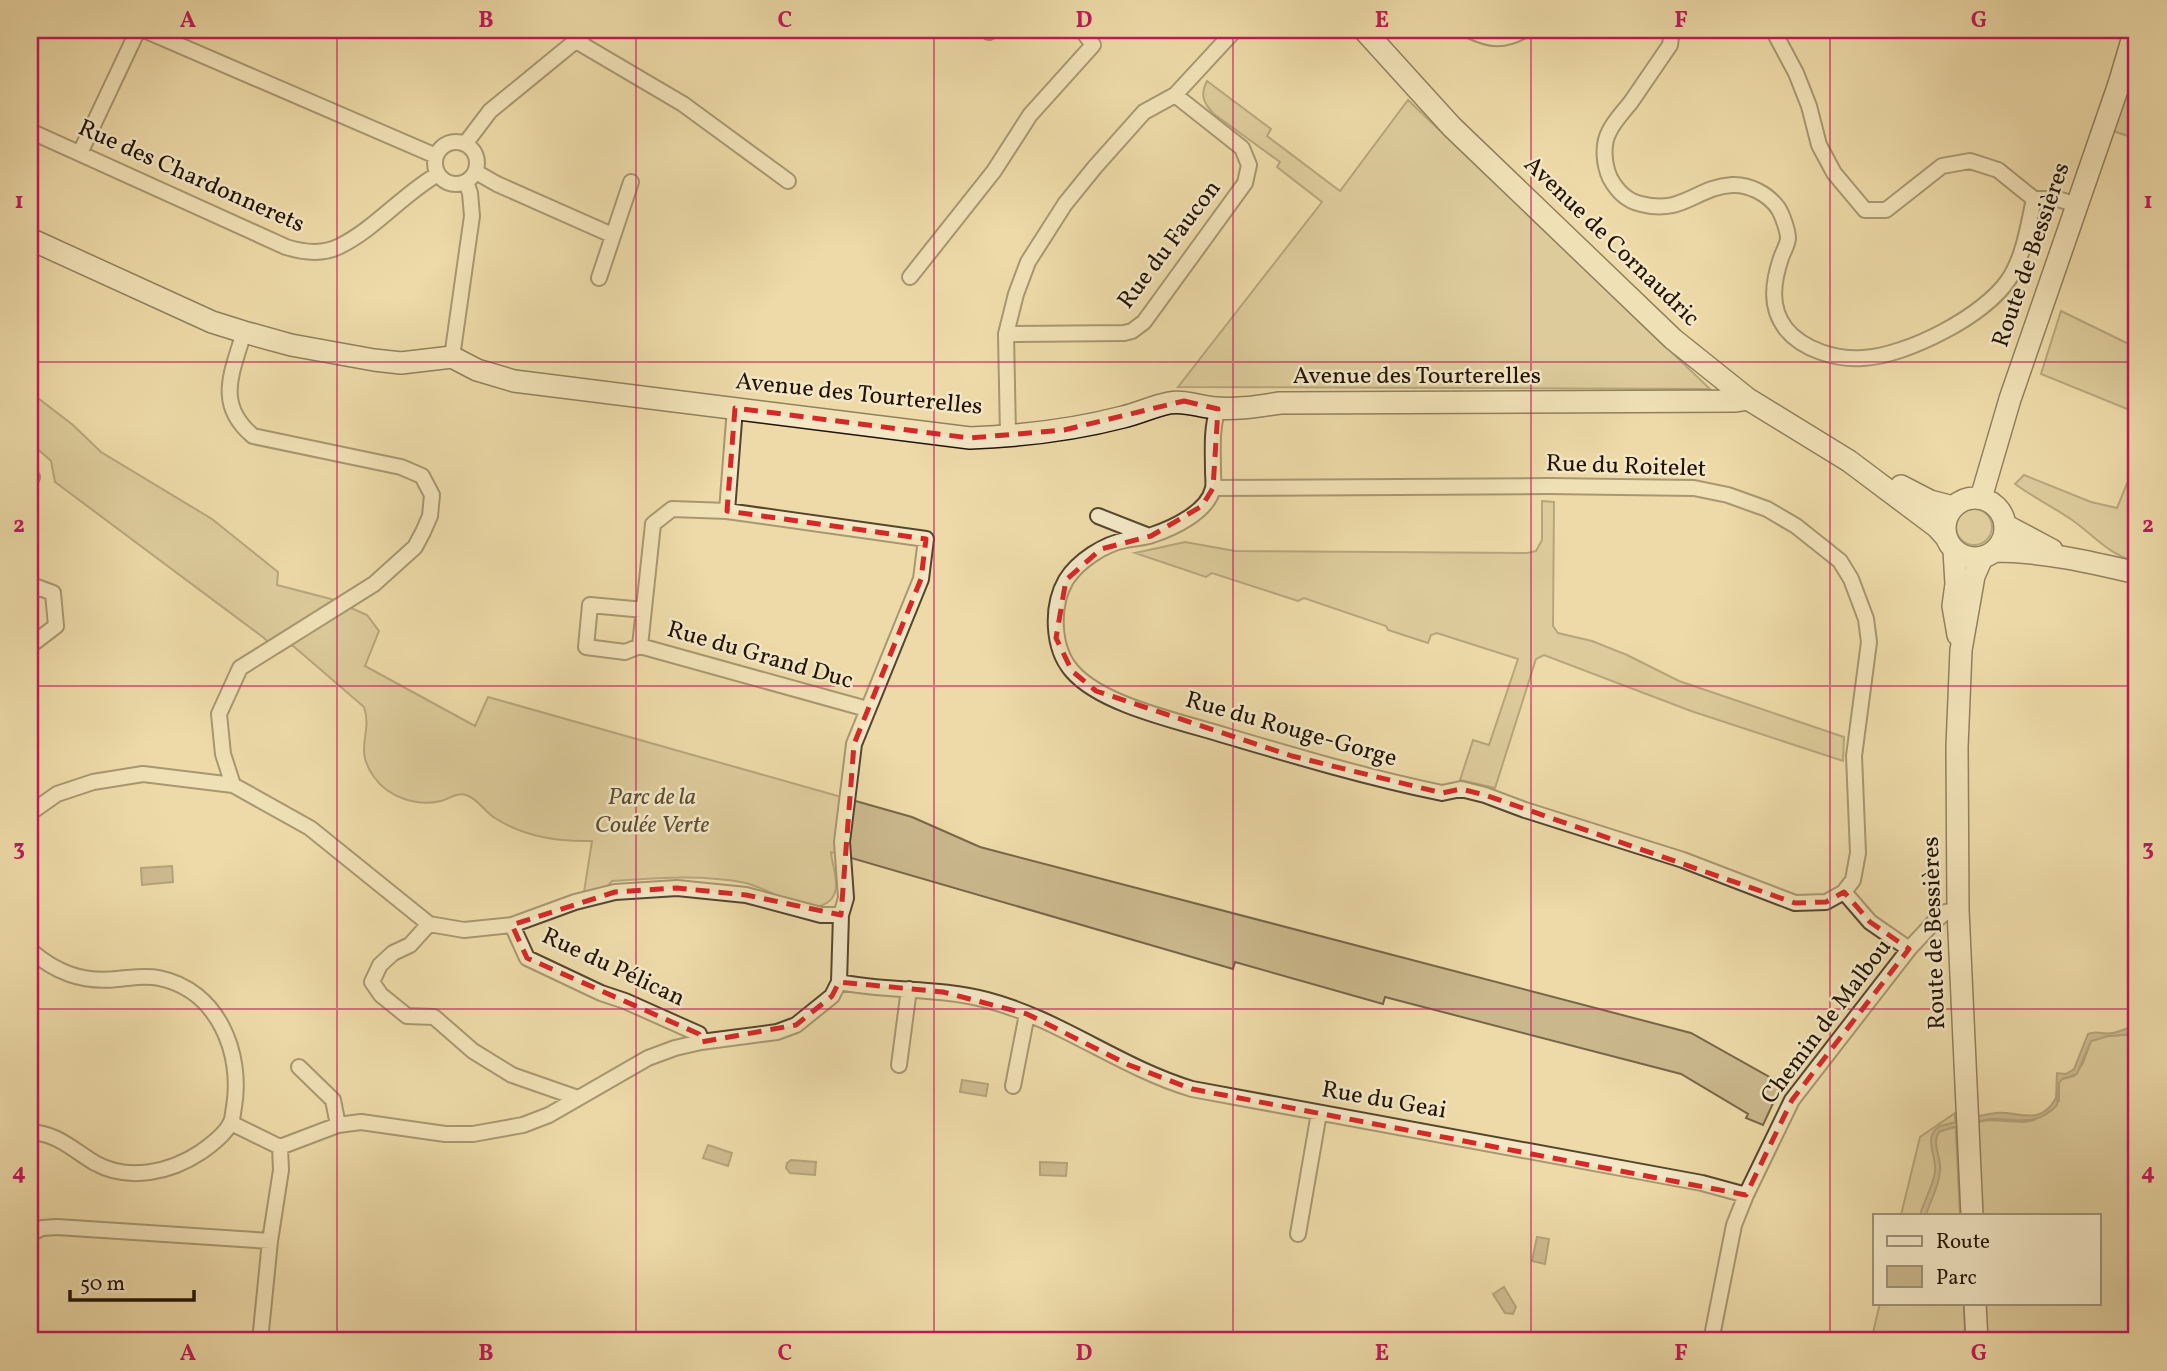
<svg xmlns="http://www.w3.org/2000/svg" width="2167" height="1371" font-family="Vollkorn,serif">
<style>
.green{fill:#cab88c;stroke:#766648;stroke-width:2}
.water{fill:#a89671;stroke:#726246;stroke-width:2}
.lines{fill:none;stroke-linecap:round;stroke-linejoin:round}
.street-casing{stroke:#55452e;stroke-width:18}
.secondary-casing{stroke:#221305;stroke-width:24}
.street{stroke:#f3e7c6;stroke-width:14}
.secondary{stroke:#f3e7c6;stroke-width:21}
.marked{fill:none;stroke:#d62828;stroke-width:5;stroke-dasharray:14 9;stroke-linejoin:round}
.grid{fill:none;stroke:#c2185b;stroke-width:2;stroke-opacity:0.55}
.labels{text-anchor:middle;dominant-baseline:central;stroke-width:5;stroke-linejoin:round;paint-order:stroke}
.street-label{font-size:24px;fill:#221305;stroke:#f3e7c6}
.park-label{font-size:24px;font-style:italic;fill:#5d4d34;stroke:#f3e7c6}
.neatline{fill:none;stroke:#c2185b;stroke-width:2.5}
.grid-label{font-size:23px;text-anchor:middle;font-weight:bold;fill:#c2185b}
</style>
<rect width="100%" height="100%" fill="#eddaa8"/>
<filter id="stains"><feTurbulence type="fractalNoise" baseFrequency=".00286" numOctaves="4"/><feColorMatrix values="0 0 0 0 .2 0 0 0 0 .09 0 0 0 0 .02 0 0 0 .5 -.17"/></filter>
<radialGradient id="worn" r=".72"><stop offset=".6" stop-color="#630" stop-opacity="0"/><stop offset="1" stop-color="#630" stop-opacity=".3"/></radialGradient>
<path class="green" d="M2137 60V139L2113 131Z
M1207 81 1271 129 1267 136 1340 191 1408 100 1710 389 1178 387 1322 202 1277 167 1280 162 1214 114C1203 103 1200 95 1207 81Z
M2061 311 2137 348V413L2041 374Z
M30 392 73 425 101 452 212 519 278 572 277 585 331 599 367 615 379 631 365 666 475 726 488 697 912 817 980 847 1691 1033 1782 1084 1763 1125 1746 1118 1748 1114 1681 1074 1385 997 1383 1004 1235 962 1233 969 831 852C832 869 846 895 823 905 805 912 765 888 746 883 702 874 656 878 612 881L607 887 584 892 592 841C558 842 524 837 495 818 485 812 477 798 466 795 456 792 450 799 441 801 417 807 388 797 374 777 353 748 373 734 364 707L292 645 279 653 264 638 55 482 51 461 30 442V435L33 431 30 429Z
M2137 459V562C2107 554 2095 536 2072 520 2053 507 2033 497 2015 484L2024 475 2091 502 2117 508Z
M1542 501 1554 502 1553 626 1558 633 1592 641 1627 655 1679 681 1844 737 1843 761 1691 711 1544 655 1536 659 1495 788 1460 780 1473 740 1489 745 1518 659 1437 633 1431 635 1428 643 1388 630 1386 626 1304 598 1298 601 1212 573 1206 577 1135 553 1185 542 1235 551 1527 553 1536 551 1542 540Z
M1956 527a18 18 0 1 1 36 0a18 18 0 1 1-36 0Z
M2137 1034V1341H1986L1984 1303H2099V1215H1980L1976 1123 1987 1120 2024 1122 2034 1120 2059 1101V1083L2062 1079 2074 1076 2083 1063 2091 1041 2108 1036Z
M1955 1113 1960 1215H1901L1920 1137Z
M1880 1303H1964L1965 1341H1871Z"/>
<path class="water" d="M172 866 173 882 142 885 141 868Z
M2137 1027V1034L2108 1036 2091 1041 2077 1074 2062 1079 2059 1083 2057 1105C2036 1127 2020 1119 1994 1119 1984 1119 1949 1128 1939 1132 1931 1144 1942 1158 1940 1171 1939 1187 1930 1201 1926 1215H1920C1924 1201 1933 1186 1935 1172 1937 1155 1922 1137 1940 1126 1958 1122 1977 1115 1996 1113 2019 1111 2040 1127 2056 1098L2057 1073 2066 1074 2074 1069 2088 1034C2097 1030 2103 1035 2113 1033 2122 1031 2127 1027 2137 1027Z
M962 1080 988 1084 986 1096 960 1092Z
M708 1145 732 1153 728 1166 703 1158Z
M791 1160 816 1162 815 1175 790 1173 786 1168 787 1163Z
M1040 1162 1067 1163 1066 1176 1040 1175Z
M1537 1237 1549 1239 1545 1264 1532 1261Z
M1504 1287 1516 1307 1513 1314 1505 1313 1493 1294Z"/>
<g class="lines">
<g class="street-casing">
<path id="street" d="M144 30 436 156
M1469 30C1490 40 1503 42 1524 30
M1672 30 1670 45C1657 64 1644 83 1631 102 1624 111 1614 121 1609 132 1602 145 1604 165 1610 178 1617 191 1627 201 1641 204 1683 215 1696 187 1732 185 1749 184 1768 194 1778 208 1782 214 1788 231 1788 238 1788 244 1783 252 1781 258 1773 282 1769 307 1786 329 1803 350 1837 360 1863 358 1906 356 1985 316 2009 279 2024 256 2028 226 2034 199
M1773 30 1796 73 1809 106 1819 145 1834 173 1865 210H1886L1942 166 1970 161 1998 170 2034 199H2058L2077 205
M989 32 992 30
M576 41 683 104 788 181
M30 131 286 247C302 252 323 255 340 246 376 228 403 194 438 174
M435 163a21 21 0 1 1 42 0a21 21 0 1 1-42 0Z
M465 144 490 111 589 30
M80 153 138 30
M476 172 497 184 612 235
M910 277 994 171 1030 115 1093 45 1082 30
M599 278 631 182
M1006 334 1124 333 1132 331 1144 322 1245 183 1249 165 1242 148 1175 95
M452 357 472 216 470 193 466 182
M1218 409C1211 429 1213 450 1213 472 1213 476 1214 483 1213 488 1208 512 1173 528 1152 535 1144 538 1135 538 1126 540 1104 544 1078 561 1066 580 1051 606 1052 648 1072 671 1102 706 1183 722 1227 736 1298 757 1369 778 1442 793L1461 789 1485 795 1525 810 1683 860 1795 903 1826 902 1844 892
M1008 436 1006 334 1016 294 1028 262 1065 204 1095 167 1144 112 1175 95 1235 30
M30 481 32 477
M1213 488 1548 486 1694 488 1728 495 1767 509 1796 526 1840 561 1851 579 1866 619 1869 642 1854 756 1858 853 1853 880 1844 892 1870 922 1909 949
M727 511 735 408
M1098 516 1149 536
M30 594 37 587 53 593 56 626 35 642 30 637
M640 646 625 652 586 647 590 605 644 610
M233 785 223 754 219 714 240 668 374 584 415 547 423 532 430 516 432 495 422 476 401 467 253 436C215 404 232 373 244 332
M30 813 57 794 93 782 143 774 233 785 310 828 429 924 464 930 512 925 575 902 615 892 677 888 746 895 821 915H841
M429 924 410 945 393 953 380 965 372 982 381 995 407 1016 434 1017 473 1051 512 1075 578 1098
M512 925 527 958 601 993 625 1001 699 1034 701 1042
M30 950C55 972 82 983 117 979 131 978 145 975 159 978 218 990 243 1053 234 1107 233 1111 233 1118 231 1122 226 1134 211 1145 201 1152 171 1172 129 1182 95 1163 73 1150 57 1133 30 1132
M839 982C888 992 939 987 987 1000 1060 1019 1119 1067 1192 1089L1702 1183 1746 1195
M899 1065 909 989
M299 1067 333 1100 338 1125
M1013 1086 1027 1014
M231 1123 280 1147 281 1170 270 1241 260 1341
M280 1147 338 1125 361 1122 445 1134H473L523 1125 549 1115 648 1058 675 1048 701 1042 777 1032 796 1025 832 996 839 982 841 915 846 898 842 842 854 744 921 579 926 539 727 511 672 509 653 524 640 646 867 709
M30 1234 42 1228 57 1227 270 1241
M1298 1234 1319 1113
M1711 1341 1734 1225 1746 1195 1792 1100 1909 949 1935 921 1946 912 1958 910"/>
</g>
<g class="secondary-casing">
<path id="secondary" d="M1364 30 1452 127 1673 339 1748 399 1849 461 1937 527 1945 536
M30 239 212 322 244 332 291 345 374 360 401 363 452 357 477 370 514 381 970 438C1022 436 1073 430 1123 417 1139 413 1154 406 1169 403 1186 400 1200 407 1216 408 1238 410 1259 406 1280 403L1736 401 1748 399
M1901 486 1930 501 1953 507
M1945 528a30 30 0 1 1 60 0a30 30 0 1 1-60 0Z
M1981 498 2010 399 2119 84 2135 30
M2005 525 2052 550
M1954 550 1956 584 1953 606 1958 635
M1994 551C2043 551 2090 562 2137 573
M1972 1215 1958 910 1957 747 1961 650 1974 576 1982 558
M1975 1303 1977 1341"/>
</g>
<use href="#street" class="street"/>
<use href="#secondary" class="secondary"/>
</g>
<path d="M0 0H2167V1371H0ZM1184 401 1218 409 1213 488 1202 506 1151 536 1101 549 1066 580 1056 638 1072 671 1096 691 1292 756 1442 793 1461 789 1485 795 1795 903 1826 902 1844 892 1870 922 1909 949 1792 1100 1746 1195 1192 1089 1129 1065 1027 1014 943 992 839 982 832 996 796 1025 701 1042 699 1034 527 958 512 925 615 892 677 888 746 895 841 915 854 744 921 579 926 539 727 511 735 408 970 438 1064 430Z" fill="#eddaa8" fill-opacity=".55" fill-rule="evenodd"/>
<path class="marked" d="M1184 401 1218 409 1213 488 1202 506 1151 536 1101 549 1066 580 1056 638 1072 671 1096 691 1292 756 1442 793 1461 789 1485 795 1795 903 1826 902 1844 892 1870 922 1909 949 1792 1100 1746 1195 1192 1089 1129 1065 1027 1014 943 992 839 982 832 996 796 1025 701 1042 699 1034 527 958 512 925 615 892 677 888 746 895 841 915 854 744 921 579 926 539 727 511 735 408 970 438 1064 430Z"/>
<path class="grid" d="M337 30V1341M636 30V1341M934 30V1341M1233 30V1341M1531 30V1341M1830 30V1341M30 362H2137M30 686H2137M30 1009H2137"/>
<g class="labels">
<g class="street-label">
<text transform="translate(191 177) rotate(24)">Rue des Chardonnerets</text>
<text transform="translate(1611 242) rotate(44)">Avenue de Cornaudric</text>
<text transform="translate(1170 245) rotate(-53)">Rue du Faucon</text>
<text transform="translate(2032 255) rotate(-71)">Route de Bessières</text>
<text x="1417" y="377">Avenue des Tourterelles</text>
<text transform="translate(859 395) rotate(6)">Avenue des Tourterelles</text>
<text transform="translate(1626 467) rotate(2)">Rue du Roitelet</text>
<text transform="translate(760 656) rotate(16)">Rue du Grand Duc</text>
<text transform="translate(1291 730) rotate(16)">Rue du Rouge-Gorge</text>
<text transform="translate(1935 933) rotate(-92)">Route de Bessières</text>
<text transform="translate(613 968) rotate(25)">Rue du Pélican</text>
<text transform="translate(1827 1022) rotate(-53)">Chemin de Malbou</text>
<text transform="translate(1384 1101) rotate(10)">Rue du Geai</text>
</g>
<g class="park-label">
<text x="652" y="798">Parc de la<tspan x="652" dy="28">Coulée Verte</tspan></text>
</g>
</g>
<rect width="2167" height="1371" fill="none" stroke="#eddaa8" stroke-width="77"/>
<rect x="1873" y="1214" width="228" height="91" fill="#f3e7c6" stroke="#9f9279" stroke-width="2"/>
<rect x="1887" y="1236" width="35" height="10" fill="#f3e7c6" stroke="#9f9279" stroke-width="2"/>
<text x="1936" y="1248" font-size="21" fill="#221305">Route</text>
<rect x="1887" y="1266" width="35" height="21" fill="#cab88c" stroke="#9f9279" stroke-width="2"/>
<text x="1936" y="1284" font-size="21" fill="#221305">Parc</text>
<path d="M70 1290v10h124v-10" fill="none" stroke="#221305" stroke-width="3.5"/>
<text x="80" y="1290" font-size="21" fill="#221305" stroke="#f3e7c6" stroke-width="5" paint-order="stroke">50 m</text>
<rect x="38" y="38" width="2090" height="1294" class="neatline"/>
<g class="grid-label">
<text x="188" y="27">A</text>
<text x="486" y="27">B</text>
<text x="785" y="27">C</text>
<text x="1084" y="27">D</text>
<text x="1382" y="27">E</text>
<text x="1681" y="27">F</text>
<text x="1979" y="27">G</text>
<text x="19" y="208">1</text>
<text x="2148" y="208">1</text>
<text x="19" y="532">2</text>
<text x="2148" y="532">2</text>
<text x="19" y="855">3</text>
<text x="2148" y="855">3</text>
<text x="19" y="1179">4</text>
<text x="2148" y="1179">4</text>
<text x="188" y="1360">A</text>
<text x="486" y="1360">B</text>
<text x="785" y="1360">C</text>
<text x="1084" y="1360">D</text>
<text x="1382" y="1360">E</text>
<text x="1681" y="1360">F</text>
<text x="1979" y="1360">G</text>
</g>
<rect width="100%" height="100%" filter="url(#stains)"/>
<rect width="100%" height="100%" fill="url(#worn)"/>
</svg>
